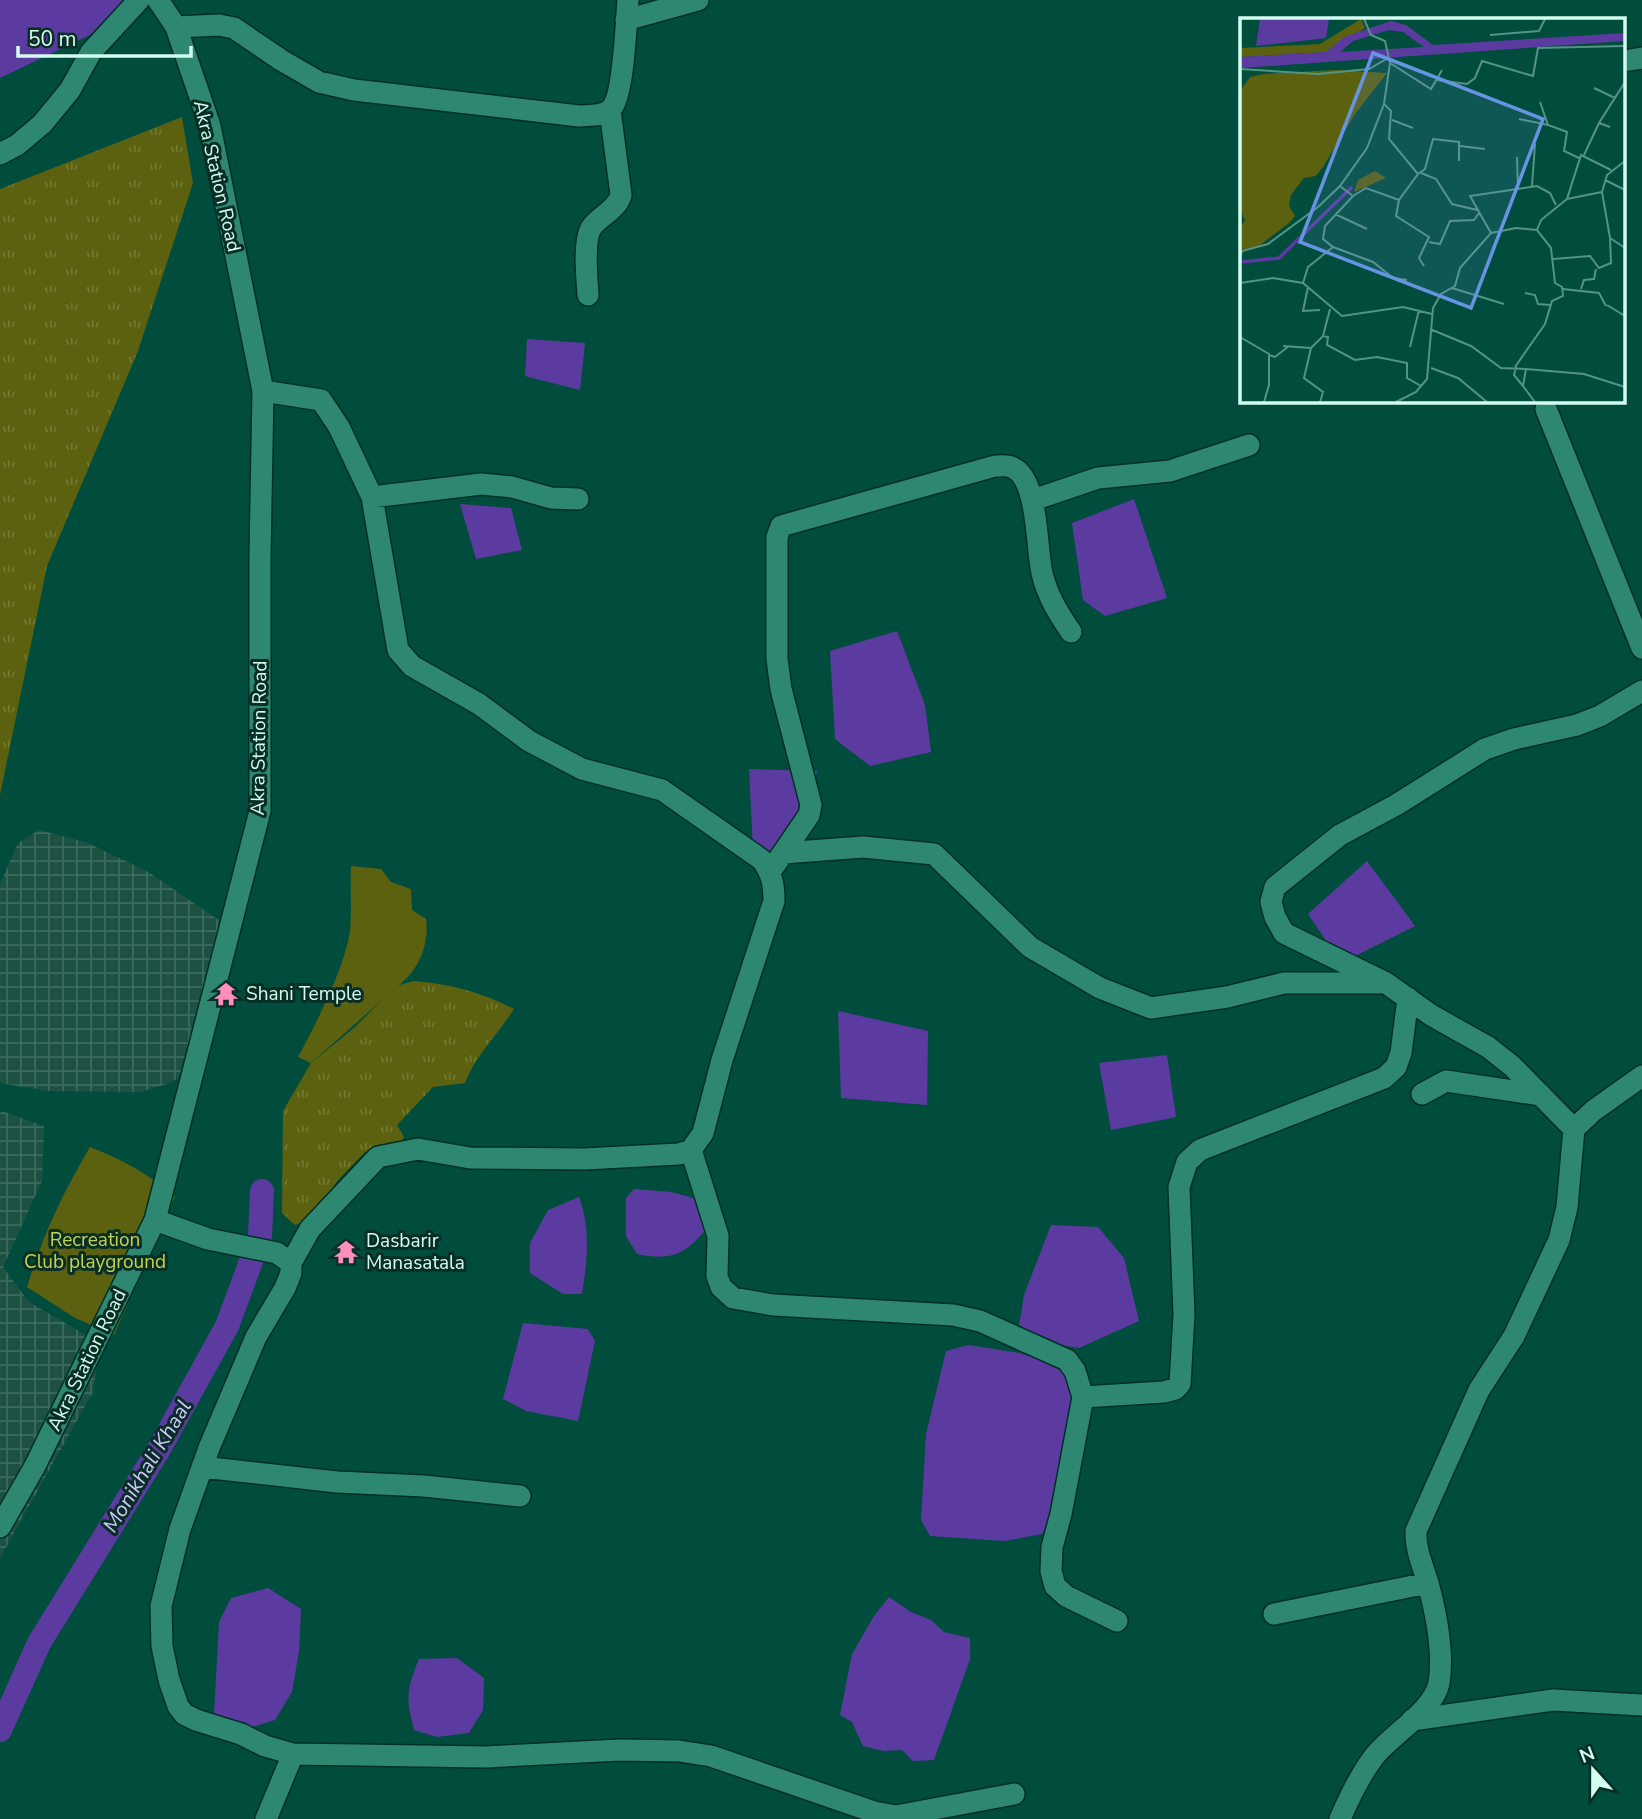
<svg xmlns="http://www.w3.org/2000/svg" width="1642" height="1819" font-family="'Nunito Sans',sans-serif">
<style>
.industrial{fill:url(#industrial-grid)}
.grass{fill:url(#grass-tufts)}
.park{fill:#5b610e}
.water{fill:#5c3ba1}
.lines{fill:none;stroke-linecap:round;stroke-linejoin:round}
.canal{stroke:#5c3ba1;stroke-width:24}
.minor-casing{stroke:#002f25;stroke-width:24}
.secondary-casing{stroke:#002f25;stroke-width:24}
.minor{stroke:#2e8771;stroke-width:21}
.secondary{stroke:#2e8771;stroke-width:21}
.labels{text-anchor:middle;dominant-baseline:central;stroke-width:6;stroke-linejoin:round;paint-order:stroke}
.street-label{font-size:19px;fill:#d4fdf0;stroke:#082e25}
.poi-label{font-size:19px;fill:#d4fdf0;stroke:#082e25;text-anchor:start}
.park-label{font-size:19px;fill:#c5d152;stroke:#082e25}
.water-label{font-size:21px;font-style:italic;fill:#d2c7fd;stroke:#082e25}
.inset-river{fill:none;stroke:#5c3ba1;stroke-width:3.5}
.inset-road{fill:none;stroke:#559385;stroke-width:2}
.view{fill:#6694e2;fill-opacity:0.15;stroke:#6694e2;stroke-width:3.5}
.inset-edge{fill:none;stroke:#d4fdf0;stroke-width:3.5}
</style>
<defs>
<pattern id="industrial-grid" width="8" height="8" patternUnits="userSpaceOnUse" patternTransform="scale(1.75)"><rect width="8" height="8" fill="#1c5144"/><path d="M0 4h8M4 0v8" fill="none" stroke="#3c6b5f"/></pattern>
<pattern id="grass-tufts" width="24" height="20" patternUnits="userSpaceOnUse" patternTransform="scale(1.75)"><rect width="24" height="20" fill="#5b610e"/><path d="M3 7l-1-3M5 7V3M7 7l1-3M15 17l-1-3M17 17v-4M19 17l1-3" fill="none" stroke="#727931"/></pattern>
</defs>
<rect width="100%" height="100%" fill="#004d3d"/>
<path class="industrial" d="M39 830 85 842 147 871 226 925 189 1072 170 1083 141 1092 48 1091 0 1083V884L18 843Z
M2 1111 44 1126 42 1181 3 1267 29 1302 100 1343 93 1392 0 1558V1113Z"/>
<path class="grass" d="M182 117 193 183 138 351 47 566 0 795V189Z
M414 981C450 984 481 992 514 1009 498 1034 475 1056 465 1083L433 1087 397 1125 404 1137 399 1147 365 1152 338 1180 311 1219 295 1225 282 1213 283 1111 311 1063 354 1028 396 986Z"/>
<path class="park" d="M351 866 381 869 391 882 411 889 412 910 426 919C429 940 422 961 408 977L311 1063 298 1057C316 1024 345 967 350 931 352 910 350 887 351 866Z
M90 1147C122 1159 148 1174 175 1196L114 1335 75 1318 27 1287C42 1237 63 1192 90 1147Z"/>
<path class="water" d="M0 0H129L98 31 0 78Z
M527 339 585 343 580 390 525 376Z
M1134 499 1167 598 1105 616 1083 600 1072 523Z
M460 504 511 508 522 550 476 559Z
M897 631 925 705 931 752 870 766 835 739 830 651Z
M749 769 817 771 798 854 753 849Z
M1367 861 1415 926 1341 963 1308 914Z
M838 1011 928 1031 927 1105 841 1098Z
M1167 1055 1176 1117 1111 1130 1099 1063Z
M634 1189 671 1192 693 1198 704 1215 707 1228C685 1255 671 1261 637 1254L626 1236V1198Z
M579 1197C591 1228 587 1262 582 1294H563L530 1273V1243L548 1210Z
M1051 1225 1098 1227 1124 1258 1139 1321 1079 1348 1033 1340 1019 1326 1024 1295Z
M523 1323 588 1329 595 1341 578 1421 526 1411 503 1399Z
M968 1345 1020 1353 1068 1368 1078 1404 1057 1514 1042 1534 1004 1541 930 1536 921 1520 926 1434 946 1351Z
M268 1588 301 1609 299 1651 292 1692 275 1720 249 1728 214 1715 219 1622 231 1598Z
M889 1597 911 1612 931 1620 944 1632 970 1638V1659L934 1760 913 1761 902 1750 884 1751 863 1746 852 1722 840 1715 852 1654 874 1616Z
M457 1658 484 1678 483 1710 469 1733 437 1737 414 1730C406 1698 406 1690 419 1659Z"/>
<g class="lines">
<path class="canal" d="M0 1730 39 1643 159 1449 227 1326 260 1237 262 1191"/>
<g class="minor-casing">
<path id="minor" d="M626 20 698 0
M176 27 219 25 234 28 281 60 319 82 354 90 579 116C589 115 603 117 611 109 624 96 626 21 628 0
M1623 61 1642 58
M0 154 17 145 42 124 70 90 91 52 139 0
M588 295C587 279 583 242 591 228 599 216 617 210 621 195L610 110
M263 391 321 400 339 427 372 497 398 650 412 666 479 704 529 741 582 769 662 790 762 860C772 874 774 884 774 901L722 1060 703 1133 691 1150 679 1154 584 1159 470 1158 418 1149 378 1157 310 1229 291 1263
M1546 409 1642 648
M372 497 481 484 512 487 551 498 578 499
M1033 500 1098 478 1170 471 1249 445
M783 853 863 847 934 854 1030 947 1100 988 1151 1008 1227 997 1284 983H1380
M770 872 809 815 811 805 781 689 777 659V537L781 526 995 466C999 466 1007 465 1011 467 1039 476 1036 549 1042 573 1047 595 1058 613 1071 632
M1422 1094 1446 1081 1541 1095
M1574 1129 1512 1066 1488 1047 1431 1015 1386 983 1284 933 1275 917 1271 902 1275 887 1340 835 1396 805 1485 749 1514 739 1577 725 1600 716 1642 691
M691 1150 718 1236 717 1276 721 1287 733 1298 773 1305 953 1315 980 1321 1067 1360 1075 1371 1083 1397 1061 1514 1052 1547 1051 1571 1055 1586 1066 1596 1117 1621
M155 1220 208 1239 277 1253 291 1263V1273L285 1288 256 1337 209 1448 180 1529 161 1606 162 1646 169 1680 178 1706 184 1714 196 1720 241 1734 265 1746 293 1754 485 1757 620 1750 679 1751 711 1756 874 1812 896 1816 1014 1794
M1083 1397 1164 1392 1175 1389 1180 1384 1184 1314 1179 1187 1187 1162 1200 1150 1384 1078 1396 1067 1401 1053 1408 998
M202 1467 337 1482 424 1486 520 1496
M1274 1614 1428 1583
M1412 1720 1553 1700 1642 1705
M266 1819 293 1754
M1340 1819C1349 1798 1359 1777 1373 1758 1390 1735 1433 1712 1439 1683 1444 1652 1436 1613 1428 1583 1423 1566 1415 1549 1416 1531L1479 1390 1514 1336 1559 1240 1567 1207 1574 1129 1593 1111 1642 1076"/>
</g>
<g class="secondary-casing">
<path id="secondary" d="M0 1527 35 1466 155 1220 260 811V556L263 391 210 126 176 27 158 0"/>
</g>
<use href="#minor" class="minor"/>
<use href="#secondary" class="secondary"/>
</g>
<defs>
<g id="temple-bare" transform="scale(1.89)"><path d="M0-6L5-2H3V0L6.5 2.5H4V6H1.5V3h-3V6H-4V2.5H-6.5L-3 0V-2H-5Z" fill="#fe8ebe" stroke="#082e25" stroke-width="2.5" paint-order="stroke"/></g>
</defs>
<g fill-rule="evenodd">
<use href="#temple-bare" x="226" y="994"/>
<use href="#temple-bare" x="346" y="1252"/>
</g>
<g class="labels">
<g class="street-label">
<text transform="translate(217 176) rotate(77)">Akra Station Road</text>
<text transform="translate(259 738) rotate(-89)">Akra Station Road</text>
<text transform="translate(87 1360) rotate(-64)">Akra Station Road</text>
</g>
<g class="poi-label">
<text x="246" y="994">Shani Temple</text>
<text x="366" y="1241">Dasbarir<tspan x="366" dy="22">Manasatala</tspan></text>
</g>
<g class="park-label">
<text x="95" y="1240">Recreation<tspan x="95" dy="22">Club playground</tspan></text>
</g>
<g class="water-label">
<text transform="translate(147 1466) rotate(-59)">Monikhali Khaal</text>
</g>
</g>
<g transform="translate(1240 18)">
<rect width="385" height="385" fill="#004d3d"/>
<path d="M121 1 125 10 86 34 0 39V30L80 26ZM96 52 147 55 115 96 83 149 76 158 64 160 51 177 49 188 55 198 49 205 19 228 0 232V208L5 203 0 191V73L10 59 23 56ZM135 153 146 160 114 174 118 162Z" fill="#5b610e"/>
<path d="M20 1H89L86 20 16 28ZM151 3 166 7 193 27 385 15V23L0 50V39L86 34 104 19ZM149 12 163 14 184 29 100 34 113 23Z" fill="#5c3ba1" fill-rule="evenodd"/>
<path class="inset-river" d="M0 244 39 240 112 169"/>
<path class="inset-road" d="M250 17 299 13 305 1M150 45 191 71 202 52M0 51 78 56 129 51 148 40M197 62 227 66 235 60 242 43 293 58 298 30 385 28M354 70 375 80M300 84 308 107 327 114 324 133 339 140M144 86 151 93 149 121 178 156 159 182 156 198 189 219 179 240 184 248M279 101 308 107M152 102 173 110M370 109 359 105 385 64M220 128 245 131M344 137 359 105M277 139 278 172M385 143 367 157 362 174 370 220 385 230M181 155 196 161 212 186 237 192M178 156 185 151 193 121 219 124V143M365 162 385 172M100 168 113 178 85 208 83 221 93 229 133 244 153 260 167 262M292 168 295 126M362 174 327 181 341 137 371 152M113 178 126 170 159 182M95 196 127 211M251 215 230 178 297 168 310 175 316 187M189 224 200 226 210 203 234 202 239 195M0 241 2 233 28 226 78 189 100 168 127 130 144 86 150 45 145 23 131 17 124 1M313 241 350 238 359 250 371 245 370 220M0 265 33 260 63 265 68 249 93 229M63 265 102 298 163 289 192 296M68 269 63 293 80 292M212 270 264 286M323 271 359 275 366 288M341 271 344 262 354 261 356 251M285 275 295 277 298 286 311 287M367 287 385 298M190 311 231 328 261 350 286 351 283 368 295 384M83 318 90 291M0 319 29 336V367L24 384M43 328 71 330M170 329 179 292M29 337 35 339 49 328M275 349 305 306 312 283 323 278 322 269 315 265 311 230 297 212 301 202 327 181M276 349 274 357 283 368M191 350 218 360 247 384M286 351 344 356 385 369M80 384 83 374 64 360 71 330 83 318 88 319 87 327 115 342 137 339 167 345V360L181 368M156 384 176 374 187 361 193 290 201 276 215 268 220 250 251 215 276 210 297 212"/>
<path class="view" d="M133 35 303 101 231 290 60 224Z"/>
<rect width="385" height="385" class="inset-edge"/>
</g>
<g transform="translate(1593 1770) rotate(339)" stroke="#082e25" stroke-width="5" paint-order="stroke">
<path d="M0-5L12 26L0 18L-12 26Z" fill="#d4fdf0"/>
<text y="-10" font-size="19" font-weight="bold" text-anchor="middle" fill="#d4fdf0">N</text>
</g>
<path d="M18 46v10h173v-10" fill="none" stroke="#d4fdf0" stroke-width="3.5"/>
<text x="28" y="46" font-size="21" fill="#d4fdf0" stroke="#082e25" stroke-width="5" paint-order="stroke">50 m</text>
</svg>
